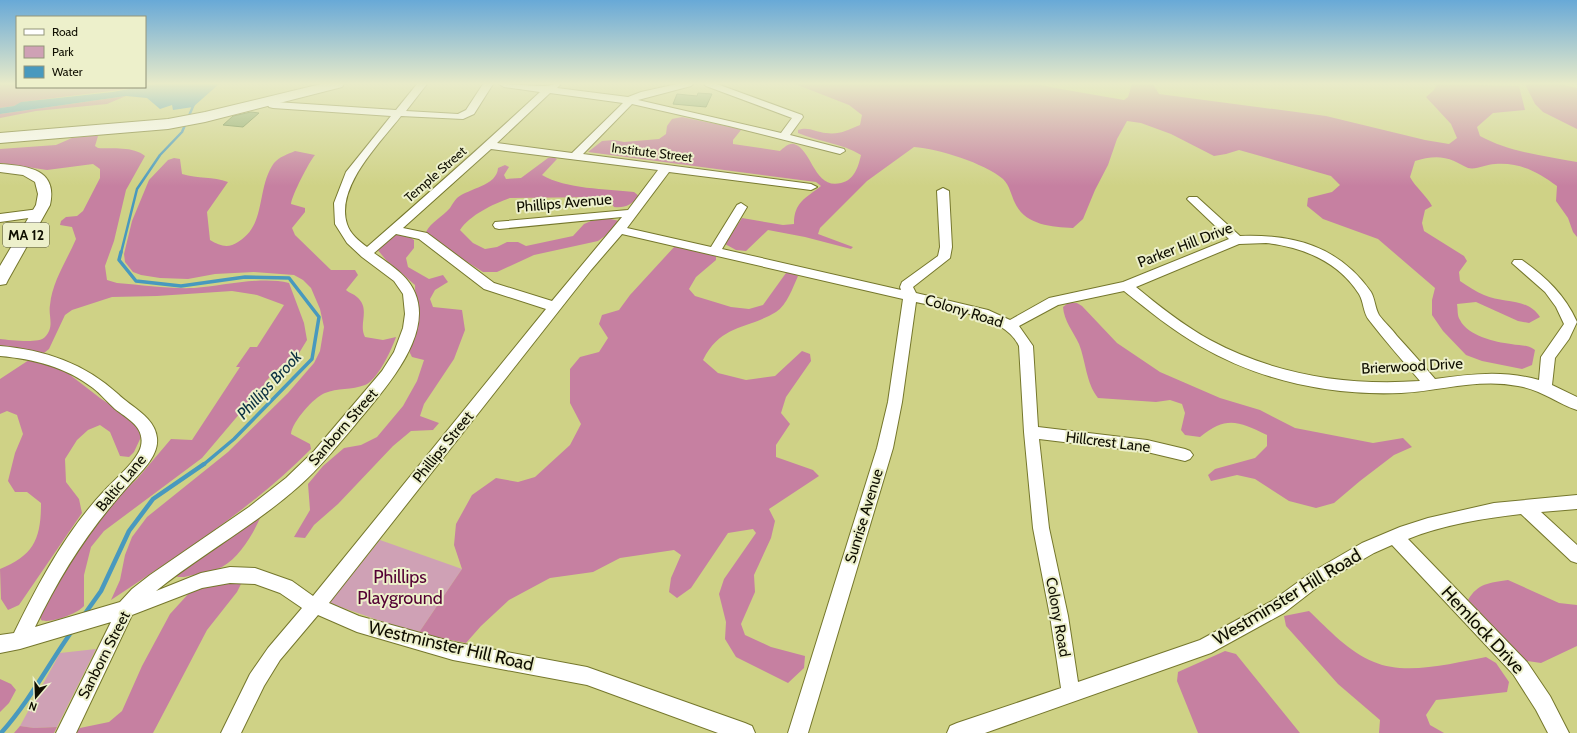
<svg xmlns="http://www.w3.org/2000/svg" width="1577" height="733" font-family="Cabin,sans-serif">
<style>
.green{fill:#cfa1b5}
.forest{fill:#c680a1}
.water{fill:#4899be}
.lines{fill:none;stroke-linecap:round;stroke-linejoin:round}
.stream-far2{stroke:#4899be;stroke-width:2.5}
.stream-far1{stroke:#4899be;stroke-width:3.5}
.stream{stroke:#4899be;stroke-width:4.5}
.building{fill:#81a161;stroke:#5d7c3c}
.minor-casing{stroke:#75772c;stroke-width:2}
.major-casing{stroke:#75772c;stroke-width:2}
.highway-casing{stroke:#75772c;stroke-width:2}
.minor{fill:#fff;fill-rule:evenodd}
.major{fill:#fff;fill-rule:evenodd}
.highway{fill:#fff;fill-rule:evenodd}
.labels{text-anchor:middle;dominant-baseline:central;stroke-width:4;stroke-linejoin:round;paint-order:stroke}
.far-street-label{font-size:13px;fill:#0f0e00;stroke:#edf0cb}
.shield{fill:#edf0cb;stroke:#52523d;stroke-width:1}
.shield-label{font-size:14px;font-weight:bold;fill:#0f0e00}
.street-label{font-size:15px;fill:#0f0e00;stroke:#edf0cb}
.water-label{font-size:16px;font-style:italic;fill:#0a3040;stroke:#edf0cb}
.near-park-label{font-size:18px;fill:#540034;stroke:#edf0cb}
.near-street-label{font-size:18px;fill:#0f0e00;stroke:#edf0cb}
</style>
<rect width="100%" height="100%" fill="#cfd286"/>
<path class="green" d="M380 540 462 569 418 634 329 603Z
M96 649 57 727 34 728 20 726 60 653Z"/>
<path class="forest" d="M17 84V87H143L22 102 14 106 0 108V85Z
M795 84H1037L1055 88 1124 100 1128 97 1132 84H1153L1159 94 1326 116 1425 140 1449 144 1457 138 1451 124 1426 97 1434 90 1437 84 1519 86 1525 110 1493 113 1477 127 1480 136C1509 152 1544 156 1577 162V237L1573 232 1568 218 1556 201 1557 186C1538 172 1520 162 1495 164 1486 164 1477 170 1468 168 1463 166 1459 163 1454 161 1441 155 1428 157 1415 161L1410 177C1416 188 1426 195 1432 206L1425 210 1422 223 1424 231 1464 256 1467 261 1459 272 1460 281C1468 286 1476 292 1484 295 1504 304 1527 297 1540 317L1529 323 1518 321 1476 302 1457 304C1458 309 1457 316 1460 320 1468 336 1495 342 1511 344 1521 346 1526 344 1535 350L1532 365 1522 369 1482 361 1466 355 1443 331 1432 315V300L1435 288 1378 239 1323 219 1307 206 1308 198 1332 192 1340 185 1331 176 1239 150 1226 154 1214 156 1171 134 1141 123 1127 121 1117 139 1108 165 1095 190 1083 219 1073 228C1051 227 1025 225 1015 203 1011 195 1010 186 1003 179 984 163 939 149 914 147L867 181 820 228 818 234 853 247 851 249 805 237 768 230 746 251 736 250 725 244 742 218 783 225 794 224C794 202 806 198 821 186L816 182 588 152 602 141 614 140 624 142 659 139 666 134 667 126 672 119 682 117 735 128 741 130 733 140V144L780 151C784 148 788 143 794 144 812 149 814 190 841 183 854 180 858 168 861 155 842 143 819 142 798 133V130C808 126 816 132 826 133 839 135 848 130 860 125L862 115 849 105Z
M1525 84H1559L1577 88V129L1543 112 1535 104Z
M126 96 107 104 36 111 0 118V114Z
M91 136H98L95 146 98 148C113 149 133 146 145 156L126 190 114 241 105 266 107 280 117 283C143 285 169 289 194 288 223 286 261 276 289 283L304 323 307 340 296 358 282 365 266 381 258 397 241 412 202 458 104 531 91 547 84 575V606C77 614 50 624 41 620L39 612 51 586 110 504 137 479 171 439 192 440 240 367H236L250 347H257L284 305 257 295 232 291 157 296 112 297 72 310 65 315 49 349 44 353 0 348V339C10 340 39 344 45 337 55 327 48 316 50 305 52 282 67 260 76 239L72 227 60 225 61 221 66 217 77 216 83 211 100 178V169L93 164 47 170 0 163V149L56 145 72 138Z
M295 151 315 155C309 162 292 195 291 204L305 208V212L292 228 295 235 331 270H355L358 275 346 290C349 293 354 294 357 297 371 309 358 324 365 337L383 340 396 337C392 349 377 381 365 385 352 390 337 388 325 393 314 397 292 422 291 434L310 444 311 449C253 508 180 554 111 600L120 580 125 555 132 537 147 517 228 452 288 393 314 363 320 351 324 327 320 309 311 288 303 280 294 275 254 272 215 274 188 279 160 278 141 275 133 272 125 262 124 254 132 221 149 180 168 160 174 158 180 159 182 174C198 179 213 176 228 182L207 212 210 240C220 246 228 249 238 242 267 225 256 188 274 163 279 157 288 154 295 151Z
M553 157 557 159 542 175C566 189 606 189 634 192L639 196C631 205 626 208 614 207L608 199 603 197 510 198C493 204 470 215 460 230L473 243 485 249 497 247 507 242H518L526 246 573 236 584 224 591 221 607 218 619 221 609 233 598 241 534 255 497 272H483L437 243 426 232C431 222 442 217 450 208 452 205 454 201 457 198 469 188 497 186 498 168L505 165 509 167 504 175 506 179 521 178 548 158Z
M395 233 407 235 414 240V248L406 258 408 267 429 279 443 275 448 282 435 290 430 299 433 307 462 310 465 330 454 359 424 404 420 416 439 423 433 430 411 431 393 446 338 504 314 525 305 538 294 537 310 510 308 484 323 466 344 448 361 445 377 437 403 406 417 381 424 360 412 357 409 351 416 318 415 285 386 260 377 249Z
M675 246 716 255V260L696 277 689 289 695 296 731 307 749 309 763 305 786 273H793L798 276C793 287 787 305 776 312 746 330 721 324 703 360L718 373 746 380 775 376 802 351 810 354 811 361 786 397 781 413 790 424 776 445V457L813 470 819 476 769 509 775 521 771 538 754 575 755 592 741 624 745 635 771 647 805 656 804 668 788 683 736 657 725 639 726 622 719 594 724 579 756 533 753 529 728 533 691 588 677 598 669 592 671 578 681 555 674 550 620 558 593 572 550 578 509 600 481 626 466 643 418 634 462 569 454 545 456 524 472 495 496 478 518 482 535 477 570 445 581 424 570 403V369L580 357 599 352 608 338 599 324 602 315 619 310 630 295Z
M1068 303H1077L1082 306 1117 343 1160 372 1220 398 1260 410 1295 428 1373 443 1403 438 1412 447 1394 455 1360 481 1334 503 1316 508 1289 501 1255 479 1237 475 1211 481 1208 475 1215 469 1255 458 1267 446V435C1239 422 1227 415 1200 437L1185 435 1181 430 1185 413 1182 404 1170 400 1156 402 1098 398C1086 383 1086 362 1079 344 1073 331 1064 321 1063 307Z
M39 359 65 371 100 398 136 422 141 437 134 452 129 457 120 456 110 432 100 425 88 430 77 440 65 459 66 482 79 499 82 513 19 605 8 610 1 599 0 569C34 555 41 539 41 503L27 492H15L8 481 15 453 23 434 17 415 7 411 0 414V379L29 360Z
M261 516C253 534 240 557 222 567 211 572 196 574 184 577H177L178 573Z
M1508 580 1559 603 1577 605V646L1541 663 1521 660 1468 600C1478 583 1489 583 1508 580Z
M237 582 241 584 237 592 207 630 153 733H76L80 728 109 722 122 711 142 666 170 614 190 592 203 586Z
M1309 611C1329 630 1349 652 1374 662 1406 676 1453 663 1486 657L1496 663 1509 682 1507 692 1436 700 1426 715 1430 725 1444 733H1379L1380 720 1338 684 1286 626 1284 616Z
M1225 651 1236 654 1300 733H1198L1177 681 1178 672Z
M0 679 11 684 16 690 9 703 0 712Z
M20 726 34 728 57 727 54 733H14Z"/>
<path class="water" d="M156 84H219L193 107 173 110 172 105 160 109 147 98 126 96 0 114V108L14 106 21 102 113 92Z"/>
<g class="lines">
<path class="stream-far2" d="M121 253 137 189 160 155 182 132 194 104"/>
<path class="stream-far1" d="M121 252 119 260 136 281 181 286 245 277 289 278 319 317 312 359 234 439 203 465"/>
<path class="stream" d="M84 615 101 591 129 531 153 499 204 464
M1 733C29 702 48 665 72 631"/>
</g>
<path class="building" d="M698 93 712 94 706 107 673 104 677 94 697 96Z
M251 112 259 113 243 127 223 125 233 116Z"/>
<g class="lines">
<g class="minor-casing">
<path id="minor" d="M417 84H427L406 111 458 114 466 110 483 84H493L474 114 463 119 401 116C380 143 335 187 347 224 350 234 359 241 367 247 424 197 483 145 540 92L504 87 499 84C514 84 529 86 544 86 549 86 553 84 559 84L560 85 557 88 628 97 641 92 677 84H693L691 86 638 100 781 133 792 118 706 86 704 84H717L802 115 803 117 790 135 844 149 845 151 840 154 729 126 632 104 583 154 811 184 817 187 811 190 669 172 627 228 711 247 737 205 741 203 747 207 722 249 901 290 900 287 902 282 938 256 940 247 937 191 943 188 949 191 952 247 950 258 913 287 916 293 988 310 1010 320 1049 298 1123 282 1229 239 1189 201 1187 199 1189 197H1197L1240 236C1293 234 1339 246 1371 292 1375 299 1375 308 1379 315 1384 322 1392 329 1397 336 1410 350 1423 365 1435 379 1471 374 1503 370 1539 380L1541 357 1564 324 1556 307 1545 292 1512 263 1514 260H1522C1546 277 1565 295 1577 322L1569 339 1555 358 1552 385 1577 397V410C1556 403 1542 390 1518 386 1479 378 1440 391 1401 393 1332 396 1260 381 1200 346 1172 330 1148 310 1124 291L1058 305 1019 326 1033 346 1038 427 1147 440 1185 449 1190 451 1193 455 1190 459 1185 461 1147 452 1039 439 1049 528 1068 616 1078 682 1200 640 1272 601 1312 572 1362 543 1400 527 1428 518 1494 503 1577 495V509L1541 512 1577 545V563L1571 561 1521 514C1485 518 1442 525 1408 539L1527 662 1550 696 1569 733H1548L1536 710 1513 674 1392 545 1374 553 1324 582 1284 613 1211 653 985 733H947L950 726 957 723 1061 688 1050 616 1033 528 1024 432 1019 346C1005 315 946 309 916 302L902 402 893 448 808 733H788L877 448 888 402 903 299 622 234 591 270 329 603 359 616 453 642 587 667 745 723 752 726 755 733H718L587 685 453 660 357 632 318 615 280 660 264 686 241 733H221L250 674 268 648 302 608 280 593 255 584 230 583 202 588 132 615 76 733H56L111 622 20 649 0 653V635L14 633C39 582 66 531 105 490 115 479 138 460 141 446 145 427 128 419 115 409 107 402 101 394 93 388 66 367 34 359 0 356V346C45 350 84 363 118 394 131 407 155 417 157 438 159 456 141 472 130 484 90 528 61 573 35 627L120 602 132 589 150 575 249 507 286 478 314 451 382 371 394 352 403 328 405 314 403 294 394 281 362 257 347 243 335 224 334 203 346 172 391 116 273 108 269 107 265 100 270 97 274 98 276 102 396 110ZM550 93 623 103 572 153 497 143ZM491 149 658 170 628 210 495 222 493 225 495 228 499 229 622 217 552 301 494 283 427 233 403 228ZM396 234 419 239 484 289 546 309 313 596 292 581 255 568 230 567 201 573 156 591C202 554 254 526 298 487 319 469 337 446 355 425 381 393 434 338 415 293 408 275 389 264 374 253ZM1266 243C1303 247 1339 262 1359 294 1364 302 1363 313 1369 320 1385 341 1403 361 1420 381 1347 386 1275 375 1210 340 1183 325 1159 306 1136 287L1239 244Z
M39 209 43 210 45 213 43 216 0 222V214Z"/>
</g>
<g class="major-casing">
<path id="major" d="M0 164C28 166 58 169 50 205L8 280 6 284 0 285V266L36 205 38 194 35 182 23 175 0 172Z"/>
</g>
<g class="highway-casing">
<path id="highway" d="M321 84H344L342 87 205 122 168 129 0 143V133L168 119 205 112Z"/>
</g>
<use href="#minor" class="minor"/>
<use href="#major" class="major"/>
<use href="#highway" class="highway"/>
</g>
<linearGradient id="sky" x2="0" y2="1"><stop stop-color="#68a9d7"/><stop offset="0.45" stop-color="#e9ebc9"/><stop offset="1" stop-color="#e9ebc9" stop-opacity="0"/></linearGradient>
<rect width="1577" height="186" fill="url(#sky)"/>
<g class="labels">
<g class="far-street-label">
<text transform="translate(652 152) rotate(7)">Institute Street</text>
<text transform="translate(435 174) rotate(-41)">Temple Street</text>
</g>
<rect class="shield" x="3" y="223" width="46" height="24" rx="3"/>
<g class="shield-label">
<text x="26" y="235">MA 12</text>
</g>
<g class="street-label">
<text transform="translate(564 203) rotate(-5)">Phillips Avenue</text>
<text transform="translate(1185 245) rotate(-21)">Parker Hill Drive</text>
<text transform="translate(964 311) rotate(17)">Colony Road</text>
<text transform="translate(1412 366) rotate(-3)">Brierwood Drive</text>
<text transform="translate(343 427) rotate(-49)">Sanborn Street</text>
<text transform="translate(1108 442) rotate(7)">Hillcrest Lane</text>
<text transform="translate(443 447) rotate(-51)">Phillips Street</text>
<text transform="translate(121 483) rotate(-50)">Baltic Lane</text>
<text transform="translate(864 516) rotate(-73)">Sunrise Avenue</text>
<text transform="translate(1058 617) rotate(80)">Colony Road</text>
<text transform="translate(104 655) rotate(-63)">Sanborn Street</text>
</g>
<g class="water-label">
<text transform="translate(269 385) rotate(-47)">Phillips Brook</text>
</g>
<g class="near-park-label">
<text x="400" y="577">Phillips<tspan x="400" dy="21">Playground</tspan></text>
</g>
<g class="near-street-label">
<text transform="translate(1287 597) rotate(-31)">Westminster Hill Road</text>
<text transform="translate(1483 630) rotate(47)">Hemlock Drive</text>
<text transform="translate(451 646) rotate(13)">Westminster Hill Road</text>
</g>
</g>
<rect x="16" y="16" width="130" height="72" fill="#edf0cb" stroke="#94967a"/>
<rect x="24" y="29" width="20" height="6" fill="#ffffff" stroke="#94967a"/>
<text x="52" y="36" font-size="12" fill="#0f0e00">Road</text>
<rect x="24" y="46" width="20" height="12" fill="#cfa1b5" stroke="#94967a"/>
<text x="52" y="56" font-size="12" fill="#0f0e00">Park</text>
<rect x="24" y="66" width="20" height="12" fill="#4899be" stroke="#94967a"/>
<text x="52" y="76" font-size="12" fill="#0f0e00">Water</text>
<g transform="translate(36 697) rotate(199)" stroke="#edf0cb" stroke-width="3" paint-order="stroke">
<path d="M0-3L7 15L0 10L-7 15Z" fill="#0f0e00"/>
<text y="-6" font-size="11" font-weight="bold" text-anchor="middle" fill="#0f0e00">N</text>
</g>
</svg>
